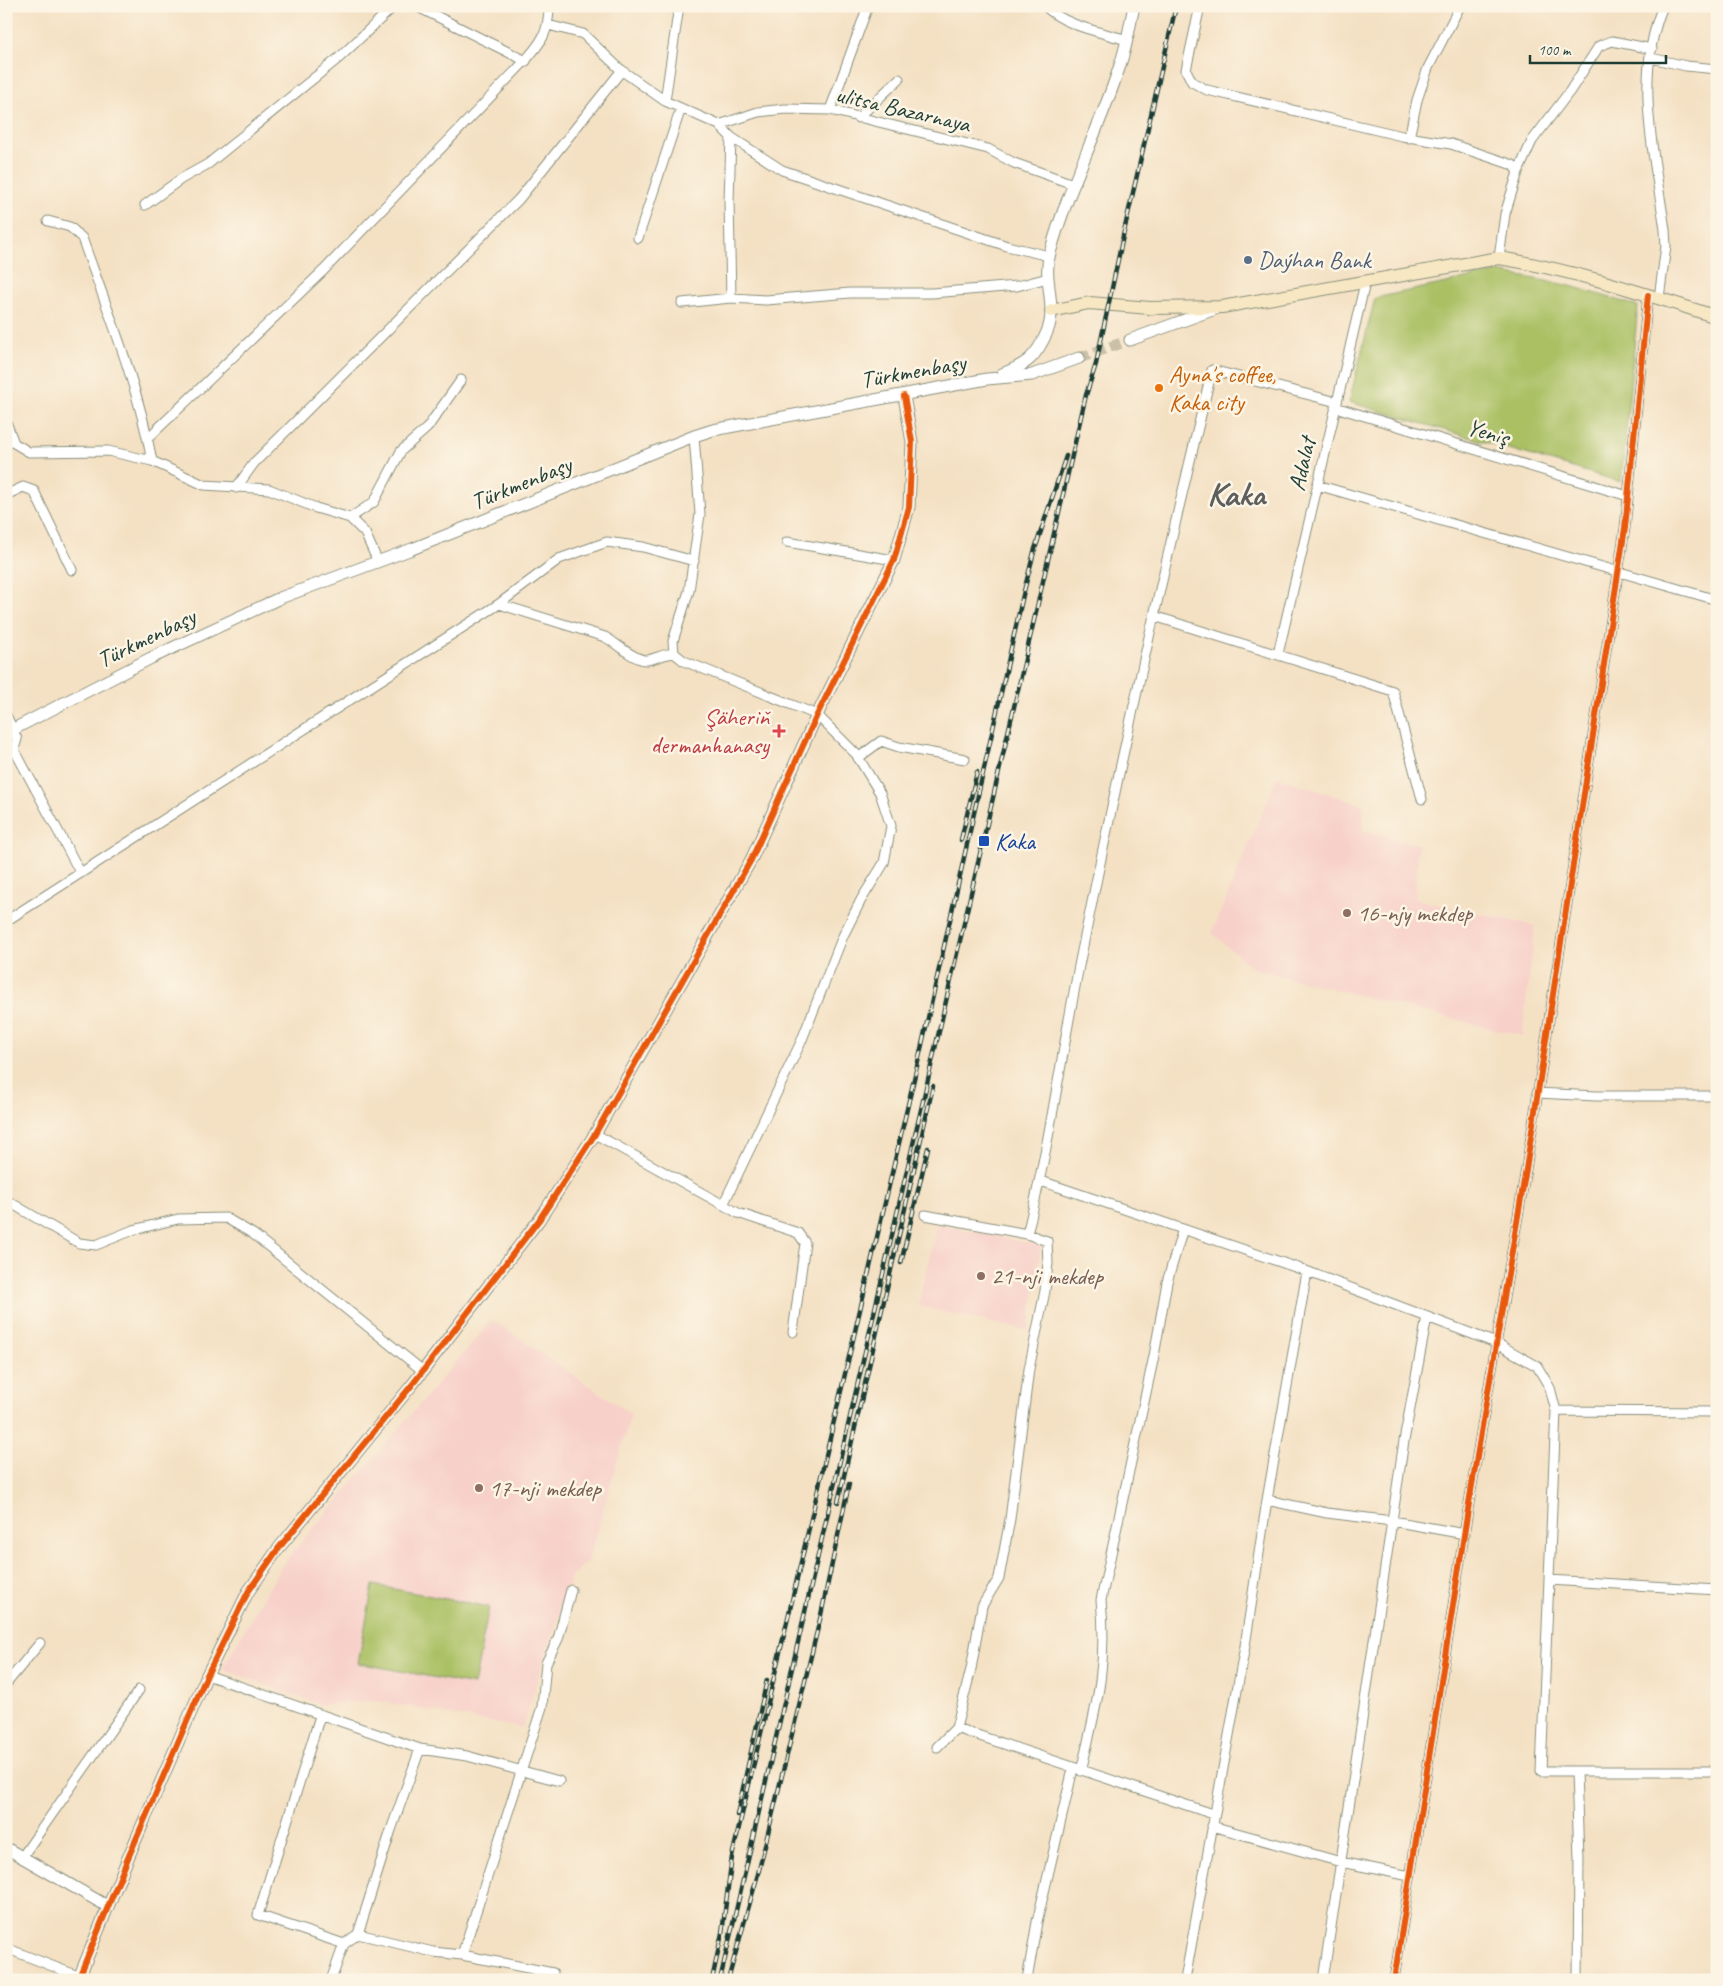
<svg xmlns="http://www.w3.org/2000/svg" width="1723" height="1986" font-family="Caveat,sans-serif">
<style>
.built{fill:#f7d0c9}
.green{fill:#aac064;stroke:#647e4c}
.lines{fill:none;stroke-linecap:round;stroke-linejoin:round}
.tertiary-tunnel{stroke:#c9c0a7;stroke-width:11;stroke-dasharray:11 5.5;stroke-linecap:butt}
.minor-casing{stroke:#8a8f7c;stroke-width:11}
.tertiary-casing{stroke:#8a8f7c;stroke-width:13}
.secondary-casing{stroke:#8a8f7c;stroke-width:14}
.minor{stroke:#fff;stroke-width:9}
.tertiary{stroke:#fff;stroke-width:11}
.secondary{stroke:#f7e8c3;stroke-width:12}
.rail-casing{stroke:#1f3d34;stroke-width:4.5}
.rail{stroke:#fcf5e5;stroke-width:2.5;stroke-dasharray:8;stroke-linecap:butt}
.cycleway-casing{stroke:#fcf5e5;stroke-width:9}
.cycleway{stroke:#e8590c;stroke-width:6}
.service-dot{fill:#5c6f8a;stroke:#fcf5e5;stroke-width:2}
.food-dot{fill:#e8710a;stroke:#fcf5e5;stroke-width:2}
.health-dot{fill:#e0444e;stroke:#fcf5e5;stroke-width:2}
.transit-dot{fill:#1a4fb4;stroke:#fcf5e5;stroke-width:2}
.education-dot{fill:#8d6e63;stroke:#fcf5e5;stroke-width:2}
.labels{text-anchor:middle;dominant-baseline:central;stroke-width:5;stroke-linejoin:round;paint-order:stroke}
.street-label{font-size:24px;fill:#1f3d34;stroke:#fcf5e5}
.service-label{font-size:24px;fill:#4e5e75;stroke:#fcf5e5;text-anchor:start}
.food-label{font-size:24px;fill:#c56008;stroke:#fcf5e5;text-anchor:start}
.health-label{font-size:24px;fill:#be3a42;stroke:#fcf5e5;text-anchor:end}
.transit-label{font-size:24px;fill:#164399;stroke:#fcf5e5;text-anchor:start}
.education-label{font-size:24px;fill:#785e54;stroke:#fcf5e5;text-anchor:start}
.town-label{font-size:34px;font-weight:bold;fill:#5d5f5e;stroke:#fcf5e5}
</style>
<rect width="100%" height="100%" fill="#fcf5e5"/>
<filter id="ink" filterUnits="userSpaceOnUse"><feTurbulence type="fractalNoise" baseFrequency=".02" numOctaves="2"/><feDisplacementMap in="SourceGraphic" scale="10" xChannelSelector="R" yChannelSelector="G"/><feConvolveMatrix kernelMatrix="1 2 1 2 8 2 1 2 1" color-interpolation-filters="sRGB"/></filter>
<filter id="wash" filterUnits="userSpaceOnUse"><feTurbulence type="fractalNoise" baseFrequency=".0096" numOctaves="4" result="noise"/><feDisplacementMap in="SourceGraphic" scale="20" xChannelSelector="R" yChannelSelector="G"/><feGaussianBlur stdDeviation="1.12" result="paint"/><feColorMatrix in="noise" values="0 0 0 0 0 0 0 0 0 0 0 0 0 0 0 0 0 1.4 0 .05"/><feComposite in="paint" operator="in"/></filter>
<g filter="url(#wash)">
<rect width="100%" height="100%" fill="#f4e1c4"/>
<path class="built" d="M1277 777 1363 805V830L1418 845 1415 899 1535 926 1522 1036 1254 969 1212 933Z
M937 1224 1041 1246 1029 1331 918 1306Z
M492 1320 631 1414 588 1562 572 1575 522 1728 372 1700 321 1705 222 1669 283 1564Z"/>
<path class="green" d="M1498 272 1567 285 1638 306 1621 482 1349 402 1375 298Z
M373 1585 489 1607 474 1685 358 1663Z"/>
</g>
<g filter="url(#ink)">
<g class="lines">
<path class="tertiary-tunnel" d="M1079 358 1130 340"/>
<g class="minor-casing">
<path id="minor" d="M416 6 526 61
M1045 6C1064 26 1101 32 1127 40
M1200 6 1186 70 1192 82 1207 90 1402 136 1451 144 1513 165 1518 172 1505 214 1499 258
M548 25 583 34 621 70 665 101 719 125 731 137 782 170 1007 246 1049 256
M1651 58 1686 66 1717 69
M665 101 679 6
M830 110 868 6
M858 118 899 79
M719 125 758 112 785 109 830 110 988 149 1014 163 1073 184
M731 137 729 201 731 298
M1409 138 1417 100 1428 68 1460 6
M1518 172 1532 141 1570 91 1599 46 1612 41 1652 49
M145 205 181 179 208 164 340 57 394 6
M48 221 70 227 82 238C108 311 138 385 152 461
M638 238 681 108
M1659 298 1666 246 1665 230C1655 157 1633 77 1663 6
M682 303 731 298 766 300 850 293H932L1017 286 1048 278
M1335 407 1628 496
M6 422 14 443 29 452 108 451 152 461 204 485 269 489 316 508 350 518 365 533 378 562
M694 436 700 514 689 591 673 641 674 653 684 661 817 715 856 754 880 793 891 826 884 863 861 900 843 936 801 1042 723 1205
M148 438 324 270 524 62C541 43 549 33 549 6
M1317 485 1717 600
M236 488 254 463 519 199 622 70
M6 495 23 487 34 491 72 570
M350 518 374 502 401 451 427 428 461 380
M787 542 894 560
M499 604 605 637C616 643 635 661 647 660 655 659 663 654 674 653
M1154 616 1393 691 1422 799
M1278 654 1365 283
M6 715 17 739 14 749 80 872
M858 758 881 741 899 747 965 759
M6 921 499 604 559 559 607 542 643 547 694 561
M1537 1093 1596 1096H1717
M595 1134 738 1213 798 1233 805 1243 793 1332
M1041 1181 1298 1268 1496 1343 1537 1366 1550 1388 1556 1411 1541 1771H1717
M6 1200 79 1243 96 1245 133 1230 178 1219 226 1218 253 1234 423 1371
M925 1215 1027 1234C1051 1139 1063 1042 1083 946 1122 753 1165 561 1212 370L1337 402
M1556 1411 1717 1412
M1267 1500 1327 1513 1392 1521 1465 1534
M1549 1580 1717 1590
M207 1675 420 1749 467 1756 559 1781
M6 1684 40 1643
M320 1716 258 1915 344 1944
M956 1728 1213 1814
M937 1747 956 1728 971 1669 982 1606 999 1578 1010 1519 1029 1369 1045 1291 1048 1263 1047 1241 1027 1234
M1081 1771C1096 1708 1108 1666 1101 1600L1154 1356 1167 1282 1183 1229
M1576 1771 1579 1859 1578 1980
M1212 1826 1341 1862 1410 1876
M22 1857 139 1690
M358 1934 433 1952 462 1955 553 1973
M6 1948 88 1980
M462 1955 542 1707 546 1663 558 1639 571 1590
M331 1980 344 1944 358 1934 391 1830 420 1749
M1027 1980 1037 1922 1073 1769
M1185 1980 1245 1646 1267 1500 1307 1272
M1323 1980 1404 1441 1427 1317
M1394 1980 1470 1497 1526 1169 1625 528 1648 295"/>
</g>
<g class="tertiary-casing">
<path id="tertiary" d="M1130 340 1215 309
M1002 374C1028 364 1036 357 1047 332 1058 307 1042 279 1050 253 1068 187 1101 127 1121 62 1127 44 1130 24 1134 6
M6 733 151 658 280 598 412 549 694 436 713 430 987 379 1032 375 1079 358
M6 1848 107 1906
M78 1980 128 1858 207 1675 248 1592 278 1549 412 1385 539 1220 595 1134 751 860 817 715 894 560 909 507 912 442 904 396"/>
</g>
<g class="secondary-casing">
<path id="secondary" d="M1051 311 1089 303 1150 308 1222 307 1499 258C1574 270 1645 294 1717 317"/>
</g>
<use href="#minor" class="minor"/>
<use href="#tertiary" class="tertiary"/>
<use href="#secondary" class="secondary"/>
<g class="rail-casing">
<path id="rail" d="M961 840 977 772
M901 1263 928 1148
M838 1502 933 1086
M737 1815 767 1680
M712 1980 722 1933 732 1857 921 1049 1023 595 1034 552 1066 456
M720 1980 1086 395 1096 364 1123 236 1176 6
M728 1980 758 1874 821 1615 849 1484"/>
</g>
<use href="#rail" class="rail"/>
<g class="cycleway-casing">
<path id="cycleway" d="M78 1980 128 1858 207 1675 248 1592 278 1549 412 1385 539 1220 595 1134 751 860 817 715 894 560 909 507 912 442 904 396
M1394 1980 1470 1497 1526 1169 1625 528 1648 295"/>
</g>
<use href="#cycleway" class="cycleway"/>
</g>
</g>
<circle class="service-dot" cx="1248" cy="260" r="5"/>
<circle class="food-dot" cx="1159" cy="388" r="5"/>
<path class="health-dot" d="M776.5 723.5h5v5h5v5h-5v5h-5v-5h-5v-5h5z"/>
<rect class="transit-dot" x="978" y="835" width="12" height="12" rx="2.5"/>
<g class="education-dot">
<circle cx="1347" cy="913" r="5"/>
<circle cx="981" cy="1276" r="5"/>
<circle cx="479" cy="1488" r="5"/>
</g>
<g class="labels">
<g class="street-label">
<text transform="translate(903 109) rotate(13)">ulitsa Bazarnaya</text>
<text transform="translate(913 371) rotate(-10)">Türkmenbaşy</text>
<text transform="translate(1488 432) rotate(17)">Yeniş</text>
<text transform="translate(1302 464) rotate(-77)">Adalat</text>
<text transform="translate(521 483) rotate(-22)">Türkmenbaşy</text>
<text transform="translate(146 638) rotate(-26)">Türkmenbaşy</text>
</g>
<g class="service-label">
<text x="1258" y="260">Daýhan Bank</text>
</g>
<g class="food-label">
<text x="1169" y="374">Ayna's coffee,<tspan x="1169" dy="28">Kaka city</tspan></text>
</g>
<g class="health-label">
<text x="769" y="717">Şäheriň<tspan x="769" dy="28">dermanhanasy</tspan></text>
</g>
<g class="transit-label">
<text x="995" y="841">Kaka</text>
</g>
<g class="education-label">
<text x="1357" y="913">16-njy mekdep</text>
<text x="991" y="1276">21-nji mekdep</text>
<text x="489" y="1488">17-nji mekdep</text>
</g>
<g class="town-label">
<text x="1236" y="493">Kaka</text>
</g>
</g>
<rect width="1723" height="1986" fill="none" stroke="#fcf5e5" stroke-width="25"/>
<path d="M1530 55v8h136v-8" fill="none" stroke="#1f3d34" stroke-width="2.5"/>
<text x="1538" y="55" font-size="15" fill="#1f3d34" stroke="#fcf5e5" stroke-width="4" paint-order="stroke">100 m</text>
</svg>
